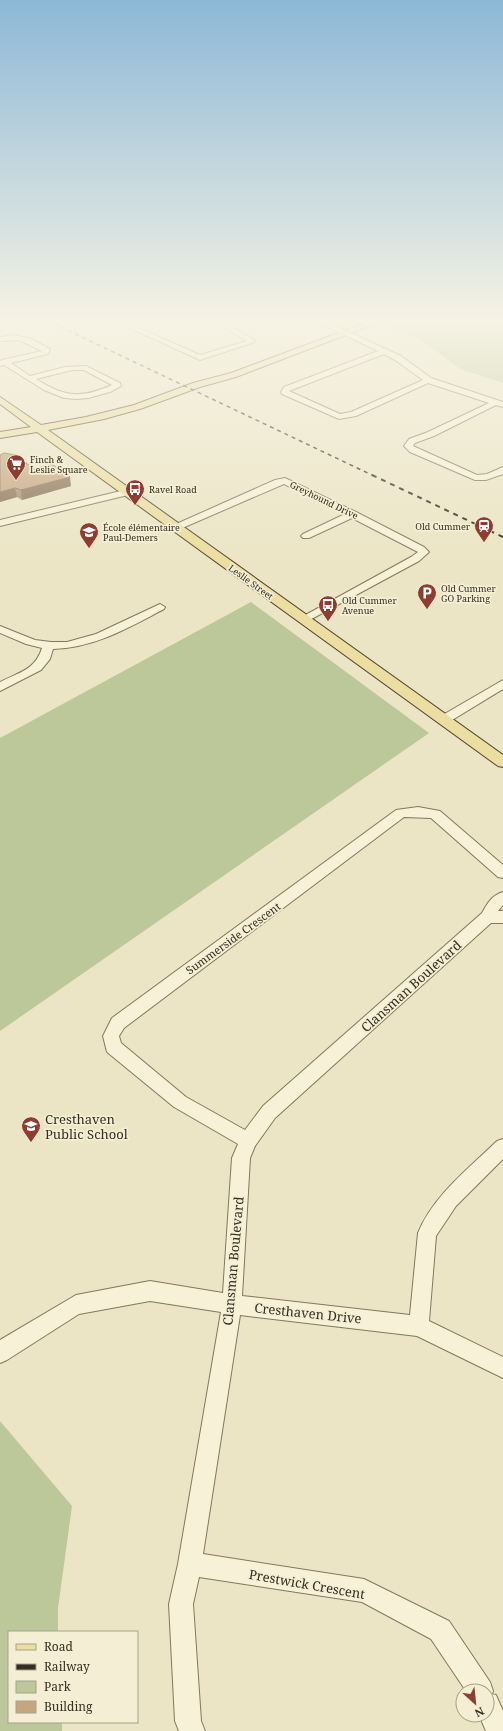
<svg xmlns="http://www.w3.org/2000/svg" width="503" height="1731" font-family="'Noto Serif',serif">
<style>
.green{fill:#bcc89a}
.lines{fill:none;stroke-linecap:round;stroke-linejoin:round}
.minor-casing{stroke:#84775c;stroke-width:2}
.major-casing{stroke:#524530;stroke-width:2}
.minor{fill:#f6f1d7;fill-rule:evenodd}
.major{fill:#ebdea0;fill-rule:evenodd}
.rail-far1{stroke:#352d1f;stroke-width:1.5;stroke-dasharray:4 4;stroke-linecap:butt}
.rail{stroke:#352d1f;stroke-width:2;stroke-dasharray:5 5;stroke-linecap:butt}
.wall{fill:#aa8f6c}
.shaded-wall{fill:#8b7458}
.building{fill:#c6a67e;stroke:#8b7458}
.labels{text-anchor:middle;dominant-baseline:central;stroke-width:3.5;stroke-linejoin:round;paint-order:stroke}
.far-poi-label{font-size:9px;fill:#352d1f;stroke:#f3eed4;text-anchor:start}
.far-street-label{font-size:9px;fill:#352d1f;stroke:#f3eed4}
.street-label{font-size:11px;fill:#352d1f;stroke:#f3eed4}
.near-street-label{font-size:13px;fill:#352d1f;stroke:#f3eed4}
.near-poi-label{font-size:13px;fill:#352d1f;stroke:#f3eed4;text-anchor:start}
</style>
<rect width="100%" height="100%" fill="#ebe5c5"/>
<path class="green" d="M407 320H503V383L460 369 425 343 392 326Z
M251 602 429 733 0 1031V738Z
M0 1421 72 1506 58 1608V1632H9V1722H62V1731H0Z"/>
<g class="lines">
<g class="minor-casing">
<path id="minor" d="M125 320H133L131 322 134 326 200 355 247 341 210 320H219L255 340 252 343 200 360 130 328 124 322Z
M313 320H322L401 356 431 378 503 402V407L496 405 434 436 415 443 413 446 477 475 487 474 503 467V474L486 480H475L410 452 404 446 409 439 428 432 489 403 428 383 356 416 339 419 282 394 281 392 284 387 378 351ZM384 354 395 360 423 380 351 412 340 414 289 391Z
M14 335 31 339 50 349 48 354 11 363 30 376 65 367 86 366 120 383 121 386 110 392 88 398 77 399 64 398 44 390 4 365 0 366V361L2 360 42 351 19 340 0 341V337ZM72 370H84L112 385C80 399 65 397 36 379Z
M285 478 356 512 424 547 429 552 419 561 304 623 300 622 299 620 300 618 411 557 418 552 352 518 309 538H303L301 536 303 534 345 514 284 484 180 529H174L172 527 174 525 275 480Z
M129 489 132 490 134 492 132 494 0 526V520Z
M160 604 165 607 164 609C128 628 94 648 53 649L50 659 41 670 0 691V682C20 672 35 670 42 648L26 644 0 633V626L35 640 51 642H67L96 634Z
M503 680V689L449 722H441L439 719 441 716Z
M418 807 440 811 503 865V878L498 877 431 818 404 817 124 1028 119 1036 121 1043 186 1097 245 1130 263 1106 482 913C487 904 492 895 503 892V905L498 911H503V923H491L275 1118 255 1146 250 1158 242 1296 410 1315 418 1233C433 1196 468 1169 497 1141L503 1139V1159L456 1206 436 1236 429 1321 503 1357V1378L417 1336 240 1315 203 1554 364 1579 372 1583 449 1621 490 1682 493 1691 492 1694 496 1695 503 1711V1731H486L479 1715H487V1691H466L431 1639 362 1602 199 1577 193 1604 201 1721 205 1731H179L175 1721 169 1604 178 1564 221 1312 150 1301 79 1314 7 1360 0 1363V1340L76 1295 150 1281 223 1293 232 1158 238 1144 174 1107 107 1052 103 1036 112 1018 396 810Z"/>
</g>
<g class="major-casing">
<path id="major" d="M373 320H385L236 377 200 387 140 409 104 419 48 430 503 755V767L498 766 37 432 0 438V432L31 427 0 404V397L41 425 86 417 134 405 193 383 231 373Z"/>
</g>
<use href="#minor" class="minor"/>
<use href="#major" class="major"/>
<path class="rail-far1" d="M46 320 374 476"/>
<path class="rail" d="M372 475 503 537"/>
</g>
<path class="wall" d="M34 469 71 486 22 500 17 497 0 502Z"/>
<path class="shaded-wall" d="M70 477 71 486 22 500 21 490Z
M15 488 17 497 0 502V492Z"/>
<path class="building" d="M4 453 16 455 34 469 52 464 70 477 21 490 15 488 0 492V455Z"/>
<linearGradient id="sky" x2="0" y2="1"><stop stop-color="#8db8d6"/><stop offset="0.57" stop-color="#f6f3e5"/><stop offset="1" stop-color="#f6f3e5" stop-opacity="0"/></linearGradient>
<rect width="503" height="563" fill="url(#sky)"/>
<defs>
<g id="supermarket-pin" transform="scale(1)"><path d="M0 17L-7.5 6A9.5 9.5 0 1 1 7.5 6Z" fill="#8e3e31" stroke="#f3eed4"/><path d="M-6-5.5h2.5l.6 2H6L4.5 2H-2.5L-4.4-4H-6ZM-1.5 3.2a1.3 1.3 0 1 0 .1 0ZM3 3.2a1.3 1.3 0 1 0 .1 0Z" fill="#fff"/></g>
<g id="bus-pin" transform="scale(1)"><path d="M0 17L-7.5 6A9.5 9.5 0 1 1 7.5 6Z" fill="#8e3e31" stroke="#f3eed4"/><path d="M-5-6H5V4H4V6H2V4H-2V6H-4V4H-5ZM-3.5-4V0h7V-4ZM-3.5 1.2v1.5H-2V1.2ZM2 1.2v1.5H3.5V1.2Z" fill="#fff"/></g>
<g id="station-pin" transform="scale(1)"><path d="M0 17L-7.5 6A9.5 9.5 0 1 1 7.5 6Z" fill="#8e3e31" stroke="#f3eed4"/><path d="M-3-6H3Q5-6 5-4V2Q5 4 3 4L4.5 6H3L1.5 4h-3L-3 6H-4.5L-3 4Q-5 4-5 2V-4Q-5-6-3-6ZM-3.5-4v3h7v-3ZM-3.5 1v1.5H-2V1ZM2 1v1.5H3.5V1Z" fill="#fff"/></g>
<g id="school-pin" transform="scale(1)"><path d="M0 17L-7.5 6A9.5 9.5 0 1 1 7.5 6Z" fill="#8e3e31" stroke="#f3eed4"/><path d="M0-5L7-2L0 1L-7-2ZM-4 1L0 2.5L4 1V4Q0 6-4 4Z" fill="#fff"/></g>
<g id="parking-pin" transform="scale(1)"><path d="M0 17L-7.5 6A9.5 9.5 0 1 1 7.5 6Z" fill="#8e3e31" stroke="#f3eed4"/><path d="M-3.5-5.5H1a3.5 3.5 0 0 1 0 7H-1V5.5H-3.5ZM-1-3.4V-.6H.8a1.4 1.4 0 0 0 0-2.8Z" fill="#fff"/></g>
</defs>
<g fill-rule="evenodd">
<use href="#supermarket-pin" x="16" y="464"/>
<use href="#bus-pin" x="135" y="489"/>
<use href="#station-pin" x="484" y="526"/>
<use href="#school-pin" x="89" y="532"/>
<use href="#parking-pin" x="427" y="593"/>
<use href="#bus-pin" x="328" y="605"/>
<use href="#school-pin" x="31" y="1126"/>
</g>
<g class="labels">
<g class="far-poi-label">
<text x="30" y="459">Finch &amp;<tspan x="30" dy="10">Leslie Square</tspan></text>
<text x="149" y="489">Ravel Road</text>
<text x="470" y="526" text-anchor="end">Old Cummer</text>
<text x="103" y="527">École élémentaire<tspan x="103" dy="10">Paul-Demers</tspan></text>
<text x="441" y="588">Old Cummer<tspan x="441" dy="10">GO Parking</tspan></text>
<text x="342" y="600">Old Cummer<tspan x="342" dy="10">Avenue</tspan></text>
</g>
<g class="far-street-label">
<text transform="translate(324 500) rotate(26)">Greyhound Drive</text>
<text transform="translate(251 582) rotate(36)">Leslie Street</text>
</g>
<g class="street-label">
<text transform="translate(233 938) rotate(-36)">Summerside Crescent</text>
</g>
<g class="near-street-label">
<text transform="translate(411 986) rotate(-42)">Clansman Boulevard</text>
<text transform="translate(233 1261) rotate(-85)">Clansman Boulevard</text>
<text transform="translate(308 1313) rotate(6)">Cresthaven Drive</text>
<text transform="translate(307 1584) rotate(10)">Prestwick Crescent</text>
</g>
<g class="near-poi-label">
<text x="45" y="1119">Cresthaven<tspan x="45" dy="15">Public School</tspan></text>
</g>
</g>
<rect x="8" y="1631" width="130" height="92" fill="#f3eed4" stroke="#a7a18c"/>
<rect x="16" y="1644" width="20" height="6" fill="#ebdea0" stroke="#a7a18c"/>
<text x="44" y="1651" font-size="12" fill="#352d1f">Road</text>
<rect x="16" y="1664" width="20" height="6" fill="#352d1f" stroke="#a7a18c"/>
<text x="44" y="1671" font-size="12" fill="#352d1f">Railway</text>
<rect x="16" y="1681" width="20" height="12" fill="#bcc89a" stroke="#a7a18c"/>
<text x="44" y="1691" font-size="12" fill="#352d1f">Park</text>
<rect x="16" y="1701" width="20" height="12" fill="#c6a67e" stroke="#a7a18c"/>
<text x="44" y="1711" font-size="12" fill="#352d1f">Building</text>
<g transform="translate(475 1703) rotate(153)"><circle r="19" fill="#f3eed4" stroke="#a7a18c"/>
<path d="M0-3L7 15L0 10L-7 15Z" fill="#8e3e31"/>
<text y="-6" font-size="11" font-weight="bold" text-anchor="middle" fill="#352d1f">N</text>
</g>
</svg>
